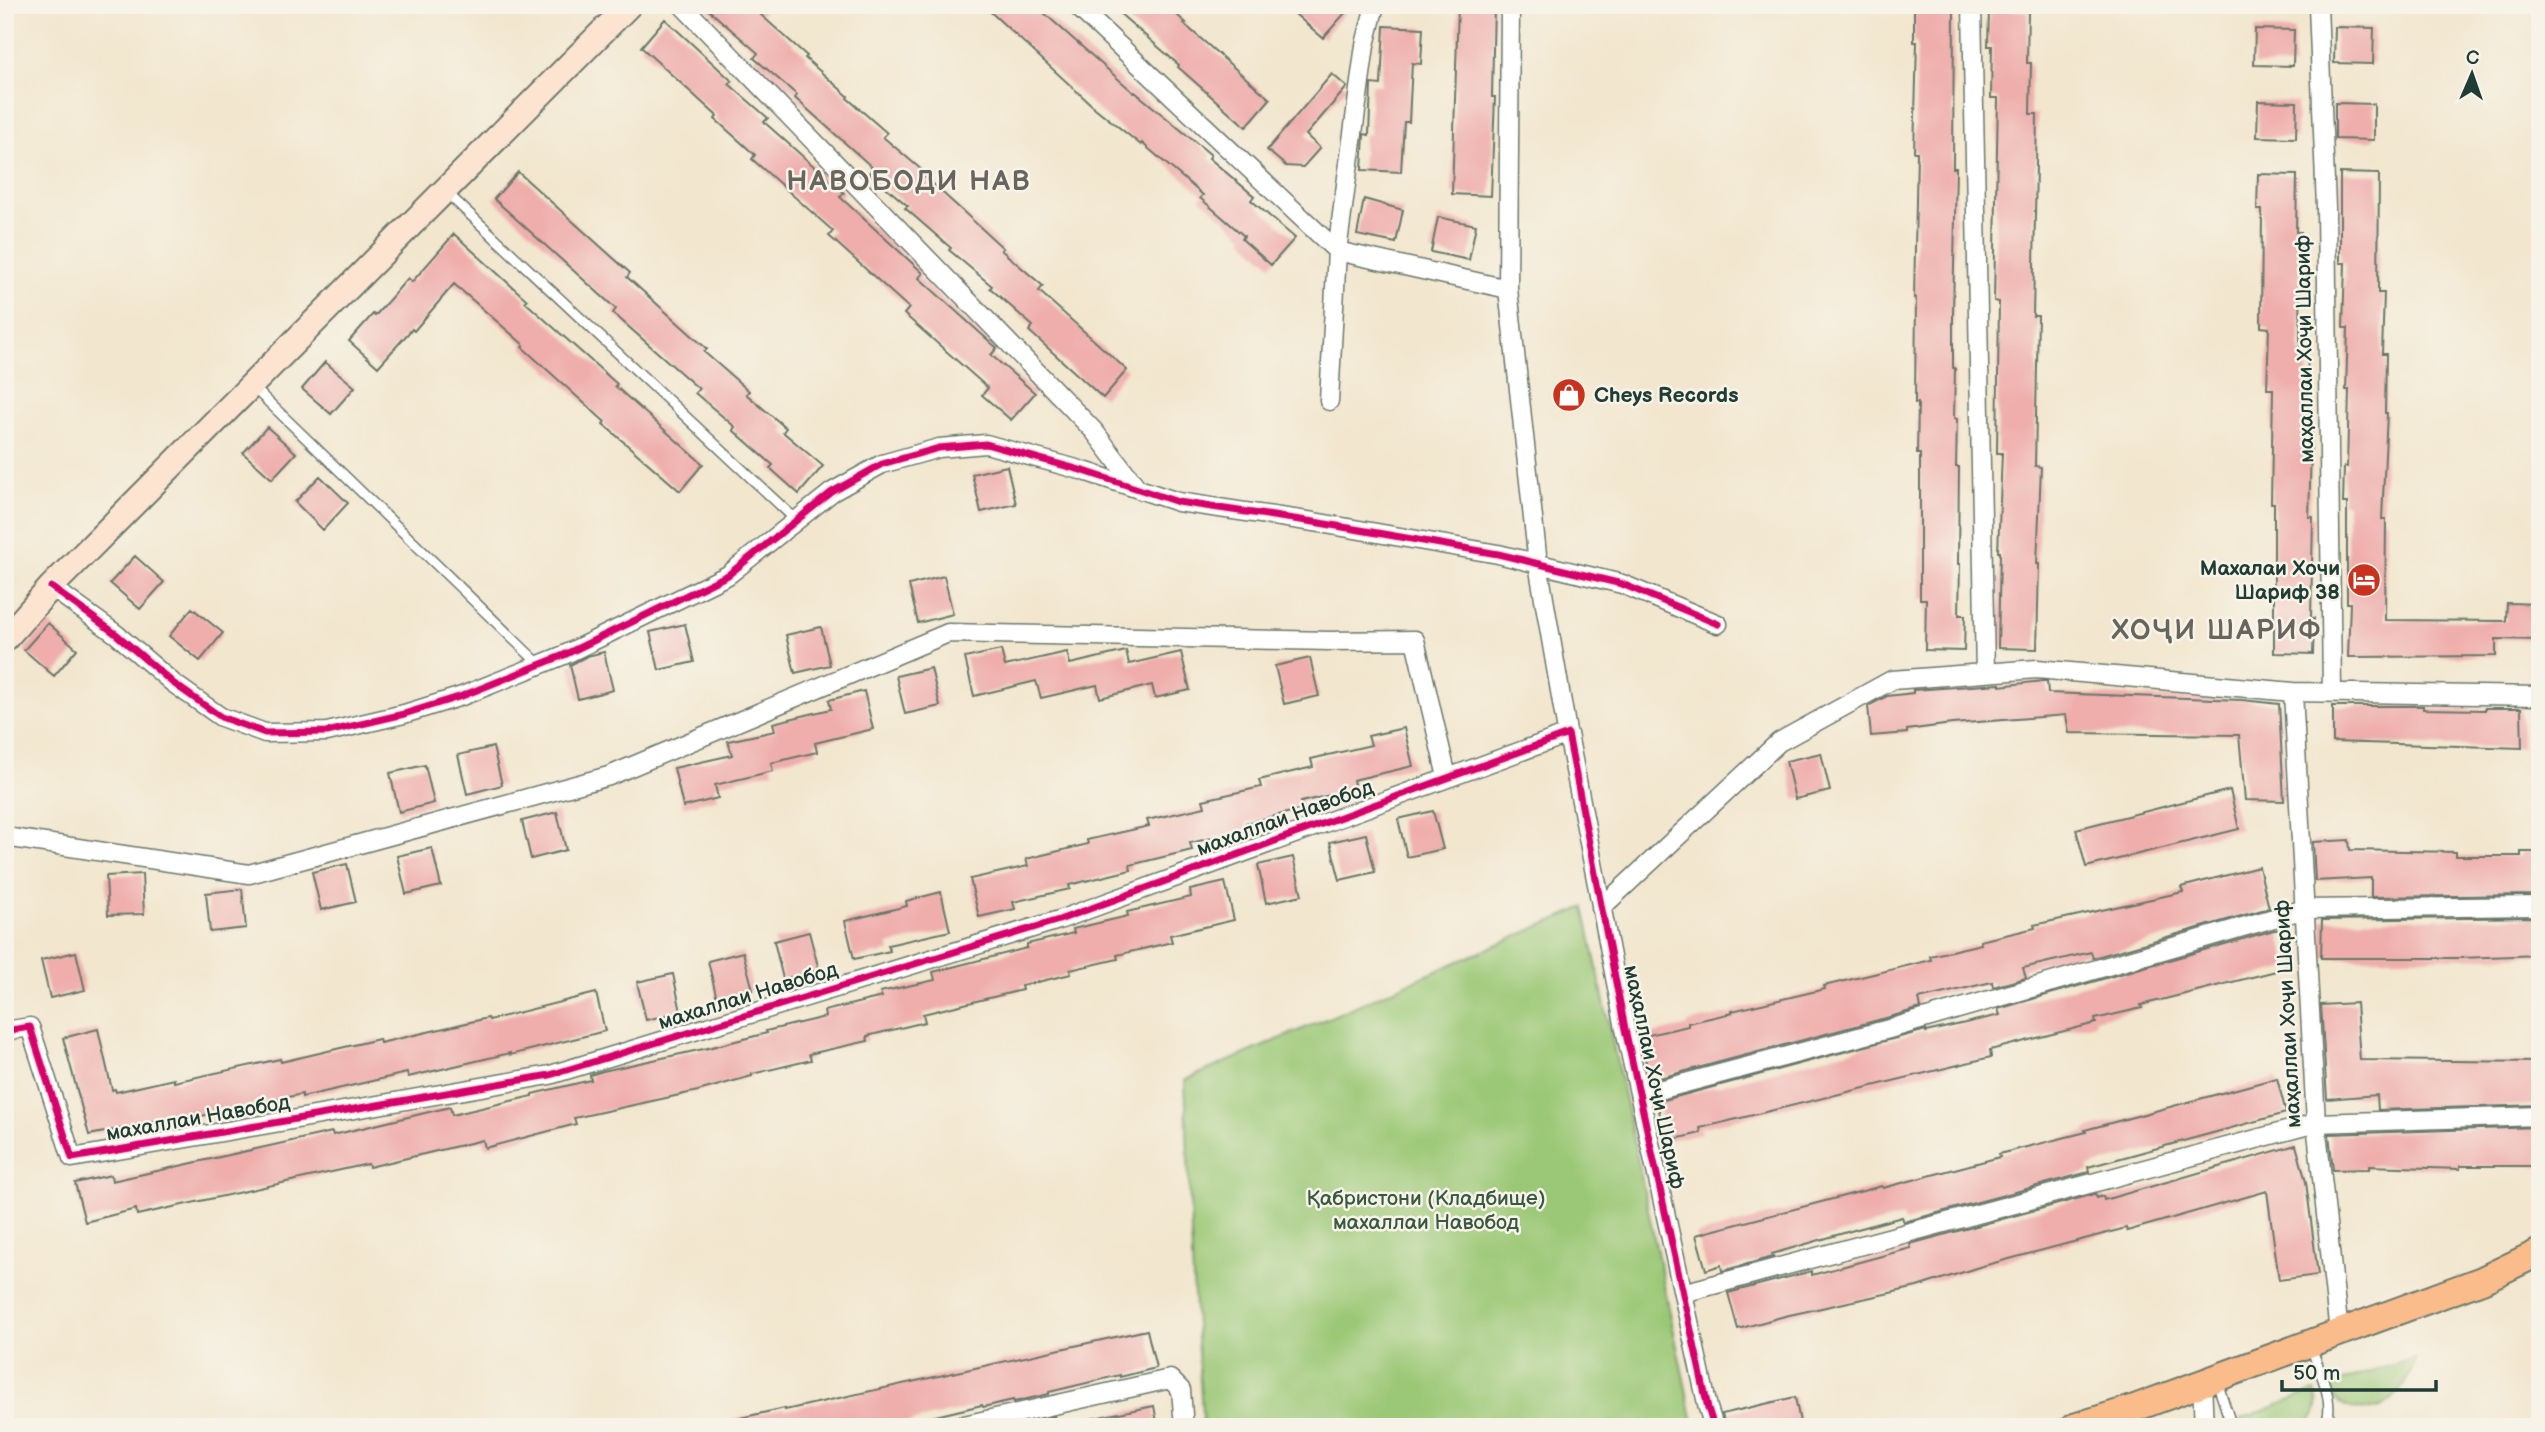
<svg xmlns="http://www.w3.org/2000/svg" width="2545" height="1432" font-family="'Balsamiq Sans',sans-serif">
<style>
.green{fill:#9bc876;stroke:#5d8255;stroke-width:2}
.building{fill:#efaeac}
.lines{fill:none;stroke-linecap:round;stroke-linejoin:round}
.lane-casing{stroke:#69786a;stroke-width:12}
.street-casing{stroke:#69786a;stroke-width:21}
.secondary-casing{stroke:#69786a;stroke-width:28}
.primary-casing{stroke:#69786a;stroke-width:30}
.lane{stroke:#fff;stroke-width:9}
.street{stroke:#fff;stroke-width:18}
.secondary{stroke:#fde4d1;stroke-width:24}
.primary{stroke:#fabc8b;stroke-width:26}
.cycleway-casing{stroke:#f7f3e8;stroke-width:11}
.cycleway{stroke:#d6006c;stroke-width:7}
.labels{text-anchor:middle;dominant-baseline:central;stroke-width:5;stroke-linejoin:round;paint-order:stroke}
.street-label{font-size:21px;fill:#1f3d34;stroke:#f7f3e8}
.poi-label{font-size:21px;font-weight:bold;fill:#1f3d34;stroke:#f7f3e8;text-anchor:start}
.park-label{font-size:21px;fill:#385941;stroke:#f7f3e8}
.district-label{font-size:28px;font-weight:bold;letter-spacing:2px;fill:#68655e;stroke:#f7f3e8}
</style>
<rect width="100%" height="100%" fill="#f7f3e8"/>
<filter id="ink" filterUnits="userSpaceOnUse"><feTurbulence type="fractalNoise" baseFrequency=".0143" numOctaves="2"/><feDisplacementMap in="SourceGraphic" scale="14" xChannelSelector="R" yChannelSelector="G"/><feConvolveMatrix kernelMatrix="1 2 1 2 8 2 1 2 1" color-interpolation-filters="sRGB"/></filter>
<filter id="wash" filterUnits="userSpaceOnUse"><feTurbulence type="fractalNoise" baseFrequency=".00686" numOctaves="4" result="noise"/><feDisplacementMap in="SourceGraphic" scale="28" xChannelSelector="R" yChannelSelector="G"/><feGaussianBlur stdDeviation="1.57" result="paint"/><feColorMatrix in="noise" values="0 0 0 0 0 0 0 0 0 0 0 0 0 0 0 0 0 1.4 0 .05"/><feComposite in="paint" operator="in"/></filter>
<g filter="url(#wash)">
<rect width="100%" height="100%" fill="#f2e6ce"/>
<path class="green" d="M1584 907 1694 1427H1203L1193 1280 1185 1080Z
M2415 1358C2412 1375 2399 1398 2382 1406 2366 1414 2327 1409 2333 1384Z
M2315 1391C2321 1405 2316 1415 2306 1427H2240L2241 1419Z"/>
<g id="blocks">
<path class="building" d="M703 5H770L761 15 807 56 805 58 848 96 847 98 887 133 883 137 923 171 921 173 1003 248 1001 250 1043 286 1039 291 1127 370 1103 398 1029 331 1033 326 990 288 992 286 949 250 951 248 905 208 908 206 869 173 873 168 795 98 797 95 754 58 758 53Z
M983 5H1035L1134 93 1135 92 1211 155 1209 158 1254 196 1251 200 1295 238 1271 265 1242 239 1244 236 1200 198 1203 195 1142 143 1141 145 1095 108Z
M1110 5H1166L1186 23 1184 24 1270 99 1246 127 1178 67 1179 65Z
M1305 5H1352L1323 38 1296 15Z
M1458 5H1494L1492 97H1495L1491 196 1452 194Z
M1914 6 1954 7 1953 168H1956L1953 314V368H1955L1954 418 1957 419 1956 467H1959L1958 564H1960L1959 615H1965L1964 651 1925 650 1926 599H1920V454H1917L1918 403H1915L1916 298H1914L1917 152H1914L1917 42H1914Z
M1989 10 2028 11 2027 63H2031L2030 114H2037L2033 316H2038L2035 466 2041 467 2037 564H2039L2037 649 1998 648 2000 552H1998L2002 453H1997L1999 302 1994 301 1998 98H1991L1992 46H1988Z
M665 19 732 81 729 84 768 118 764 122 844 193 840 197 923 273 919 278 997 348 991 355 1035 393 1011 420 982 395 988 388 904 314 909 308 829 236 833 231 752 159 755 155 715 119 717 116 641 47Z
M1384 26 1423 28 1421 64 1412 63 1409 122H1404L1401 172 1362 170 1364 134 1369 135 1371 84 1381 85Z
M2335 27 2374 28 2373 64 2334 63Z
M2255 29 2294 30 2293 66 2254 65Z
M1332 74 1347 87 1306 135 1320 148 1303 167 1286 166 1267 150Z
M2258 101 2297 102 2296 138 2257 137Z
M2335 103 2374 104V140L2335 139Z
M518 172 630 273 627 277 707 349 704 352 749 391 746 394 786 428 783 432 823 466 799 494 770 468 773 465 733 430 735 427 695 393 699 389 613 313 616 309 494 199Z
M2340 173 2379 174 2378 293H2384L2382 354H2386L2385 413H2387L2382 519H2386L2385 620 2506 621 2507 603 2540 604V640L2496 639V656L2348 657 2350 603H2347V503H2343L2344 467H2347L2349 390H2346L2348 328H2343L2345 263H2340Z
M2258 174 2297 175 2296 232H2301L2300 354H2308L2306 415 2312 416 2309 517H2313L2311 618H2314L2313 654 2274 653V503H2271L2273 389H2267L2269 328 2261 327 2262 210H2257Z
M1364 199 1403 210 1396 243 1357 235Z
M1438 217 1476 225 1469 260 1431 252Z
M454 234 527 300 525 302 617 384 615 386 703 464 680 491 603 424 605 422 522 347 524 345 454 284 414 331 412 329 378 367 349 341 373 314 375 316 408 278 412 282Z
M325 362 355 387 331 414 302 389Z
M267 427 296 453 272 479 243 453Z
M1007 466 1016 504 981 512 972 474Z
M320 476 348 503 323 530 295 502Z
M135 556 164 582 140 609 110 583Z
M944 576 953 614 918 623 909 585Z
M192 608 223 633 200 661 169 636Z
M48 623 77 649 54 676 24 650Z
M685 624 694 662 659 670 650 632Z
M821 627 830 665 795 673 786 635Z
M1001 650 1005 666 1067 652 1070 664 1126 651 1129 664 1181 652 1190 690 1155 698 1152 685 1100 698 1097 685 1041 698 1036 681 974 696 965 658Z
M604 652 613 690 578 699 570 665 587 656Z
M1310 658 1319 696 1284 704 1275 666Z
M931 668 940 706 905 714 896 676Z
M2043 681H2047L2048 693 2242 700 2279 704 2284 801 2245 800 2239 735 2069 733 2066 715 1952 724 1907 730V733L1871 736 1868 706 1887 696 1913 693V690L2000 684V686Z
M864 691 873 729 815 743 817 752 771 763 773 771 715 785 718 798 683 807 674 768 732 755 728 741 775 731 773 723 831 709 829 700Z
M2333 706H2423V709L2485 710V708H2521L2522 748 2333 742Z
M1404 728 1413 766 1353 780 1355 789 1301 802 1303 809 1246 823 1247 830 1190 843 1192 850 1130 865 1131 870 1069 885 1070 889 1013 902 1015 909 979 917 970 879 1028 866 1026 859 1088 844 1087 840 1149 826 1147 820 1205 807 1203 800 1261 787 1259 780 1313 767 1311 759 1371 745 1368 736Z
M493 747 502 785 467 794 458 755Z
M1821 753 1830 791 1795 799 1786 761Z
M425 765 434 803 399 812 390 773Z
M2230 790 2239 829 2086 867 2076 829Z
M1433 811 1443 849 1407 857 1398 819Z
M557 812 566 850 531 859 522 821Z
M1366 834 1375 872 1340 880 1330 842Z
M2349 840 2350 850 2456 852V856H2521V852H2540V895L2371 897V878L2315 881 2313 842Z
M432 848 441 886 406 894 397 856Z
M1293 857 1302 895 1266 903 1258 865Z
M347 864 356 902 321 910 312 872Z
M2259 867 2269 908 2093 958 2091 952 2023 968 2026 978 1993 987 1992 982 1919 999 1921 1008 1886 1018 1652 1080 1649 1075 1640 1037 1688 1026V1023L1732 1013V1011L1825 989 1824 986 1931 960 1930 956 1981 944 1980 941 2035 928 2034 925 2183 892 2181 887Z
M142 874 144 914 108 915 106 876Z
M1225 882 1234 920 1170 935 1172 942 1117 955 1118 959 1070 970 1071 974 1021 986 1022 990 923 1014 925 1022 867 1036 868 1041 809 1054 811 1060 752 1074V1076L698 1091 574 1118 576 1124 485 1148 483 1140 369 1167 368 1164 137 1215 136 1209 85 1222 75 1183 111 1175 112 1181 332 1132 333 1135 450 1107 452 1115 532 1096V1094L591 1080 590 1075 603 1071 708 1048 767 1033 766 1031 825 1017 824 1011 882 997 880 992 935 980 933 972 1027 948V944L1074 933 1073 929 1128 916 1127 912 1191 897 1190 890Z
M242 889 246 928 210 932 206 893Z
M941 892 950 931 888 945 890 951 854 959 845 921 907 906 906 901Z
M2540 917V955L2460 958H2321L2322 920Z
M2274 930H2279L2288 968 2141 1005 2142 1008 2095 1019 2096 1023 1990 1050 1991 1057 1700 1128 1701 1133 1666 1141 1657 1102 1926 1030V1032L2000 1015 1998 1009Z
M809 932 819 970 783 979 774 941Z
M76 952 85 990 50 998 41 960Z
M743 952 753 990 717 999 708 961Z
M673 974 681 1012 646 1020 637 982Z
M596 993 605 1031 510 1055V1053L408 1077 407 1073 302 1097V1094L201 1116 200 1113 89 1135 63 1038 98 1029 112 1090 115 1089 116 1092 174 1079V1082L280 1059 281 1062 379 1039 380 1043 488 1018 489 1020Z
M2356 1003 2360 1060 2540 1062V1105L2378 1110 2377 1095 2327 1099 2321 1005Z
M2277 1078 2286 1113 2088 1167 2089 1172 1904 1222 1902 1217 1854 1230 1772 1254 1773 1257 1722 1271 1721 1265 1706 1270 1696 1235 1882 1186 1883 1188 1932 1175 2000 1157 1999 1154 2086 1132 2085 1130Z
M2540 1127V1166H2460V1169L2369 1166V1169L2333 1170 2329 1134Z
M2296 1145 2306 1182 2318 1275 2279 1280 2267 1191 2127 1231 2126 1228 1979 1267 1917 1287 1785 1316 1738 1329 1728 1293 1812 1271V1275L1911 1248 1910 1244 2095 1194 2097 1198 2103 1196 2104 1200Z
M1147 1330 1156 1368 1120 1377V1375L1049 1392V1394L1014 1402 1013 1400 983 1407 982 1405 889 1427H732L731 1420 785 1408V1410Z
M1795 1397 1801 1427H1725L1722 1414Z
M1154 1406 1158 1427H1089V1419Z
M1054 1416 1057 1427H1019V1424Z"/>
</g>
</g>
<g filter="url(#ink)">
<use href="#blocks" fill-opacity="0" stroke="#69786a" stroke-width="2"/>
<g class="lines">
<g class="lane-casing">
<path id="lane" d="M447 193 796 520
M252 386 540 665
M2310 1345C2318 1367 2339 1408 2323 1427
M2217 1382 2232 1427"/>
</g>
<g class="street-casing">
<path id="street" d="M682 5 1094 431 1138 489
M1076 5 1337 251 1508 289 1538 564 1569 743
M1972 5 1985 673
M2318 5 2326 208 2332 692
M1508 289 1510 5
M1329 401 1337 251 1365 45 1375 5
M51 587 116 634 173 683 221 717 265 733 327 732 404 714 462 696 564 655 728 575 832 492 882 464 939 448 986 444 1084 471 1178 502 1314 522 1498 554 1622 584 1718 624
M2293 692 2316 1123 2339 1333
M5 837 249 874 609 776 948 633 1329 641 1415 640 1447 777
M1601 908 1779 742 1892 680 2037 669 2293 692 2540 696
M5 1031 30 1027 72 1158 550 1075 1059 920 1568 734 1625 1029 1708 1408 1714 1427
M1640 1095 1889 1029 2305 909 2540 906
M1683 1293 2316 1123 2540 1116
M2202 1383 2204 1427
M955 1427 1170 1379 1181 1390 1184 1427"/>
</g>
<g class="secondary-casing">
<path id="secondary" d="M5 639 51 587 629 5"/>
</g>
<g class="primary-casing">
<path id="primary" d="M2074 1427 2132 1409 2482 1280 2540 1252"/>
</g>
<use href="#lane" class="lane"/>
<use href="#street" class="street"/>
<use href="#secondary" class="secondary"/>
<use href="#primary" class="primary"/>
<g class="cycleway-casing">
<path id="cycleway" d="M51 587 116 634 173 683 221 717 265 733 327 732 404 714 462 696 564 655 728 575 832 492 882 464 939 448 986 444 1084 471 1178 502 1314 522 1498 554 1622 584 1718 624
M5 1031 30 1027 72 1158 550 1075 1059 920 1568 734 1625 1029 1708 1408 1714 1427"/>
</g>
<use href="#cycleway" class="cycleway"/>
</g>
</g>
<defs>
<g id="shop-disc" transform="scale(1.75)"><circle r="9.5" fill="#c8321e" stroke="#f7f3e8"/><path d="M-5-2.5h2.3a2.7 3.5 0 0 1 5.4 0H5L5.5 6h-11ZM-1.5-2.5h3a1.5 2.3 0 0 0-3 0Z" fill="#fff"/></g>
<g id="hotel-disc" transform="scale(1.75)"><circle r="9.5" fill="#c8321e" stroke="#f7f3e8"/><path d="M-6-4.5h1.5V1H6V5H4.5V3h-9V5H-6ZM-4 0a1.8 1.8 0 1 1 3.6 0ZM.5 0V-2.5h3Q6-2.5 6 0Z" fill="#fff"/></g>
</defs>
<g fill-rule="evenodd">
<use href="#shop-disc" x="1569" y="395"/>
<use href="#hotel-disc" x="2364" y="580"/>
</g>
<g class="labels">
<g class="street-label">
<text transform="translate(2305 349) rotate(-91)">маҳаллаи Хоҷи Шариф</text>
<text transform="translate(1285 818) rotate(-20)">махаллаи Навобод</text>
<text transform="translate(748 996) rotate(-17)">махаллаи Навобод</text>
<text transform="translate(2288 1014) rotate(-93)">маҳаллаи Хоҷи Шариф</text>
<text transform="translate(1654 1077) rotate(78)">маҳаллаи Хоҷи Шариф</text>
<text transform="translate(198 1118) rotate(-10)">махаллаи Навобод</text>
</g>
<g class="poi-label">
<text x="1594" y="395">Cheys Records</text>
<text x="2340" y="568" text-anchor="end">Махалаи Хочи<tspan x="2340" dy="24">Шариф 38</tspan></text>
</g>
<g class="park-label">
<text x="1426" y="1198">Қабристони (Кладбище)<tspan x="1426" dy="24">махаллаи Навобод</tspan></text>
</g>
<g class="district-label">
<text x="909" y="181">НАВОБОДИ НАВ</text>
<text x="2217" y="630">ХОҶИ ШАРИФ</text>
</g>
</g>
<rect width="2545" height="1432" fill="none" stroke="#f7f3e8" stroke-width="28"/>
<g transform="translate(2472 74) rotate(2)" stroke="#f7f3e8" stroke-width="5" paint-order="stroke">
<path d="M0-5L12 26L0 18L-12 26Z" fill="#1f3d34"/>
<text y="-10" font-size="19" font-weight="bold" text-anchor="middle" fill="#1f3d34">С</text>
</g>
<path d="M2282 1380v10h154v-10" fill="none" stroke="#1f3d34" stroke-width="3.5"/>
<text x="2293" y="1380" font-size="21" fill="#1f3d34" stroke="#f7f3e8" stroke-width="5" paint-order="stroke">50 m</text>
</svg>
